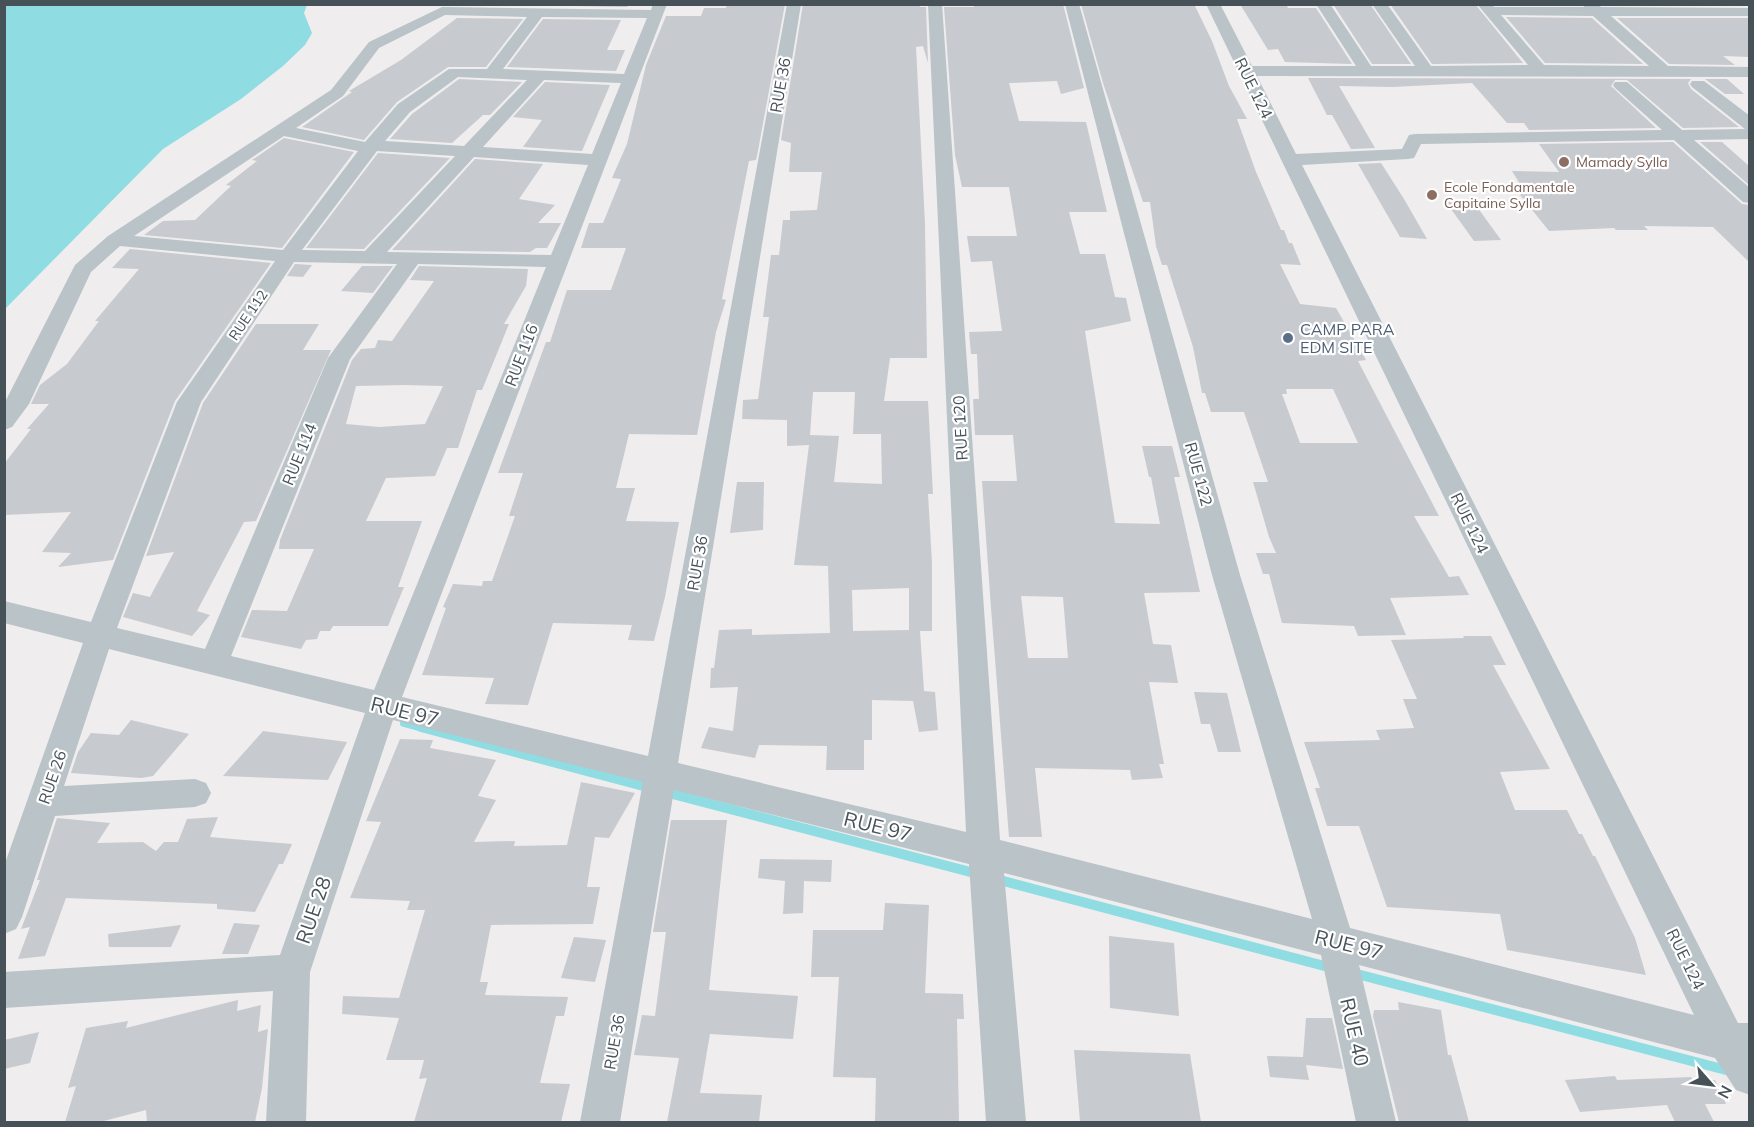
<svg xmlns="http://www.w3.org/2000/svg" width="1754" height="1127" font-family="Mulish,sans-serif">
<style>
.water{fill:#8fdde3}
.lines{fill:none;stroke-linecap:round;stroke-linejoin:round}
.stream-far1{stroke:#8fdde3;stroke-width:8}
.stream{stroke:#8fdde3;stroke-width:10}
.building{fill:#c7cacf;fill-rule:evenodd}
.minor{fill:#b9c3c8;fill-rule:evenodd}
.education-dot{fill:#8d6e63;stroke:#fff;stroke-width:2}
.service-dot{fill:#5c6f8a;stroke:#fff;stroke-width:2}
.labels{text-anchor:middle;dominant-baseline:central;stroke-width:4.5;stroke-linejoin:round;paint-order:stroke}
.far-education-label{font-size:14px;fill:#785e54;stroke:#fff;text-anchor:start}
.far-street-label{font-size:14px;fill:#475258;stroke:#fff}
.street-label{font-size:16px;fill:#475258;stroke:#fff}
.service-label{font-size:16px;fill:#4e5e75;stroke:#fff;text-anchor:start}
.near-street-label{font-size:20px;fill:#475258;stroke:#fff}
</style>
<rect width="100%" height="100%" fill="#efeded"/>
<path class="water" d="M5 4 307 5 304 13 312 33 305 45 283 66 241 99 163 149 5 309Z"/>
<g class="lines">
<path class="stream-far1" d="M404 723 426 729"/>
<path class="stream" d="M421 727 651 788
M665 792 978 874
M996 879 1332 968
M1353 973 1730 1071"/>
</g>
<path class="building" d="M474 4H629L627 7Z
M727 4H785L757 156 756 160 749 161 722 299 726 300 716 332 697 435 629 434 616 488H635L626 521 679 522 665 597 654 641 628 640 632 625 553 623 528 705 485 704 494 678 422 675 446 608 443 607 453 584 482 586 483 581H492L515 516H509L523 473H498L546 342H550L567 290H611L626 248H581L589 223H603L621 179 612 178 627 144 646 65 666 16H701L704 8H726Z
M803 4H919L920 7H926L928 63 923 46 916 47 925 224 927 358H890L884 401H928L933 494H928L932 563V631H920L924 691 935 692 938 730 919 732 913 701 872 700V740H864V770H826L827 746 759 745 755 758 701 748 709 727 733 731 738 687 710 688 711 668H714L719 630 752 629V635L830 633 828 566 794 565 809 445 787 446V420L742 419 743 400 758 399 769 317H763L771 255H779L783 220H790V211L817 210 822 172H789L791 143 781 140ZM813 392H855L853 434H881L882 484 834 482 839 436 810 435ZM909 588V630L853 631 852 590Z
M974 4H1063L1084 88 1061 94 1057 81 1009 83 1019 121 1086 122 1107 212H1069L1080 254H1105L1115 297 1126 298 1131 321 1085 331 1115 523 1160 524 1151 477H1149L1142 446H1172L1180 477H1174L1200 592 1144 593 1153 644 1171 645 1178 683 1149 682 1164 764H1159L1163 778 1132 780 1130 770 1035 768 1042 837H1009L991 608 982 481H1017L1013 435H975L973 399H979L977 354H971L969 332 1002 331 992 261 971 262 967 236H1017L1009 187H962L955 155 944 7H974ZM1021 596 1063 597 1068 658H1028Z
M1081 4H1194L1212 41 1229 86 1247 119H1237L1256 172 1281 230H1284L1289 243H1292L1301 265 1280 264 1300 304 1336 308 1366 360 1358 361 1439 516H1414L1449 577 1459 576 1469 595 1390 598 1406 635 1358 636 1354 626 1282 623 1269 574H1263L1256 553H1276L1269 537 1253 482H1268L1244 412H1211L1205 393H1202L1193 347 1167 265H1162L1156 246 1150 202H1143L1103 83ZM1286 389H1333L1358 443H1300L1282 394H1287Z
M1240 4H1286L1288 8H1316L1352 64 1285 62 1278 49 1268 50Z
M1333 4H1370L1411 64H1372Z
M1390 4H1475L1523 63 1432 64Z
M1506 17 1592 18 1643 64 1545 63Z
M457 18 523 19 486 67H448L397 102 364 140 302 127 352 92 349 91 401 60Z
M1617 18H1749V57L1723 56 1735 65 1669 64Z
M543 19 621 20 607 50H625L616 71 507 67Z
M1308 78 1691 79 1688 83 1691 89 1739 127 1683 128 1627 80H1615L1611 86 1656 128 1529 130 1524 123H1507L1472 83 1392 87 1339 86 1375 148 1351 149 1332 115H1327Z
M459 79 522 82 490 115H483L452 143 390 139 412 114Z
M1705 79H1727L1744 94H1725Z
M545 82 610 85 582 151 523 147 542 120 513 117Z
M284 138 354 152 282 248 144 235 163 221 195 220 231 186 226 185 257 161 252 160Z
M1673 142 1742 204 1749 205V262L1713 227 1644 226 1648 230H1616L1614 228 1549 231 1517 191 1525 192 1512 171 1559 172 1539 144Z
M1700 142H1722L1749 166V185Z
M378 153 450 158 364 249 306 248Z
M475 159 543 164 519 199 555 205 538 223H561L547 248H536L530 252 392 250Z
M1381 163 1404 199 1427 239 1400 237 1358 164Z
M1472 200 1501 240 1474 241 1446 202Z
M130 249 271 263 175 401 113 560 58 567 71 553 42 552 71 512 4 515V464L31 429H27L49 404H31L40 385 67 364 99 321H95L139 269 112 268Z
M295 264 312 265 303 277 287 276Z
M362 266H393L373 293 341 291Z
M419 266 528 269 526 286 504 324H509L482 390H477L458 448H447L435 476 386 478 366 521H422L398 587H404L388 626H333L330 631H320L317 639 306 640 301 649 241 637 252 610 287 611 314 549H279L280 540 352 360 361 349 375 348 378 340 392 341 434 281 410 280ZM404 385 443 386 425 424 379 427 346 424 356 386Z
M256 324H319L303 350H331L256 521 244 522 197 611 210 615 192 636 123 617 133 593 150 597 174 552 146 556 203 403Z
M737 482H764L763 530 730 533Z
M1463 636H1491L1506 665H1493L1550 769 1500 772 1515 810H1567L1579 834H1582L1593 856H1595L1635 938 1646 975 1507 950 1500 914 1387 907 1359 826H1327L1315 788H1320L1304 742 1380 740 1376 730 1414 728 1403 699H1417L1391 640 1464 638Z
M1194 692 1227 693 1241 752H1218L1210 724H1201Z
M131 720 189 734 153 776 141 778 71 773 78 752 91 733 119 735Z
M263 731 347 742 328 780 223 776Z
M400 739 433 740 430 748 496 760 478 796 496 800 474 842 515 841 514 846 567 845 581 782 635 793 609 838 595 837 587 887H600L593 924 491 925 480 982H488L485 995 568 997 564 1016H556L540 1083 570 1084 561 1122H414L427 1078 419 1079 424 1060H386L399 1018 342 1014 343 996 399 998 425 910H407L410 901 350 898 381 822 366 821Z
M218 817 210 837 292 844 283 864H279L255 912 217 909V904L66 898 45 956 18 959 30 927 21 929 40 880H37L57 818 110 823 97 843 143 842 156 851 164 842H178L187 819Z
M671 820H727L709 990 798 996 793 1039 710 1034 700 1093 762 1095 759 1122H667L679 1058 634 1055 642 1015 655 1016 666 932H653Z
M760 859 832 860 831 882 804 881 803 913 783 914 785 881 758 878Z
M885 903 929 905 925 993 963 994 964 1019H957L959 1122H875L876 1078 833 1077 839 977H811L813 930H883Z
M234 923 260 925 248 954H222Z
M181 925 171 947H109L108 934Z
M1109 936 1174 943 1179 1016 1110 1008Z
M574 937 606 940 595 982 561 978Z
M238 1000 237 1011 261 1005 258 1032 268 1029 262 1088 255 1122H147L146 1110 100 1122H65L76 1086 68 1088 86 1028 128 1021 126 1028Z
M1398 1002 1441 1010 1448 1055H1451L1469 1122H1399L1373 1016 1374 1010H1399Z
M1306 1018H1332L1343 1069 1306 1065 1309 1080 1270 1077 1267 1056 1303 1057Z
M39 1032 30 1063 4 1069V1040Z
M1074 1050 1190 1054 1201 1122H1080Z
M1615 1076 1617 1080 1691 1077 1693 1080H1715L1726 1104H1705L1714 1122H1675L1667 1105 1580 1112 1565 1080Z"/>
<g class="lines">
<path class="minor" d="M653 4H667L402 697 648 756 787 4H801L678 763 966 832 928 4H942L1000 840 1312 919 1212 575 1065 4H1079L1240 575 1350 928 1694 1015 1206 4H1220L1252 66H1356L1316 4H1330L1371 66H1415L1372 4H1387L1431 66 1528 65 1477 4H1492L1494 7H1584L1583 4H1598L1601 7 1750 8V16H1611L1668 66 1750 67V77L1257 76 1296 154 1402 149 1409 135 1415 134 1662 130 1615 88 1613 85 1615 82H1627L1682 130 1745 129 1692 87 1690 84 1692 81H1704L1750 116V139L1694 140 1750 188V203L1743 202 1674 140 1421 144 1414 158 1408 159 1302 165 1738 1023H1750V1095L1736 1090 1715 1058 1359 965 1396 1122H1356L1321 955 1004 873 1026 1122H986L969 864 674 790 620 1122H580L643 782 393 720 310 972 306 1122H266L273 991 4 1008V972L280 955 365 713 109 649 64 786 195 779 206 783 211 793 206 803 195 807 55 816 22 917 16 929 4 934V866L83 643 4 623V601L91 622 177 402 275 261 120 246 91 272 29 404 12 427 4 430V404L75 265 108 236 331 90 369 42 442 7 651 10ZM445 15 527 17 487 69H449L398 104 365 142 296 128 343 96 379 48ZM1501 15 1593 16 1649 66 1544 65ZM542 17 647 18 624 74 503 69ZM458 77 527 80 464 146 385 141 410 112ZM544 80 621 83 592 154 483 147ZM284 136 358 151 283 250 134 236ZM377 151 455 156 365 251 302 250ZM474 157 588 165 551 255 387 252ZM294 262 397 264 328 358 205 649 117 628 201 402ZM418 264 546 267 374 690 231 656 350 359Z"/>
</g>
<g class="education-dot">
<circle cx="1564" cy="162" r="6"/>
<circle cx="1432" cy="195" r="6"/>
</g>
<circle class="service-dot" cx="1288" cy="338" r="6"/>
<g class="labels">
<g class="far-education-label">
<text x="1576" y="162">Mamady Sylla</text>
<text x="1444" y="187">Ecole Fondamentale<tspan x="1444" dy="16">Capitaine Sylla</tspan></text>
</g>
<g class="far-street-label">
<text transform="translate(248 315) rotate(-56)">RUE 112</text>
</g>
<g class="street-label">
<text transform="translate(780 85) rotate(-80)">RUE 36</text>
<text transform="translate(1254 88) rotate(64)">RUE 124</text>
<text transform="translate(521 355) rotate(-69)">RUE 116</text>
<text transform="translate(960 428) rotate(-93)">RUE 120</text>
<text transform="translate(299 454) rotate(-68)">RUE 114</text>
<text transform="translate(1199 474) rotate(75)">RUE 122</text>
<text transform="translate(1470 523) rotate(64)">RUE 124</text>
<text transform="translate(697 563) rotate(-80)">RUE 36</text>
<text transform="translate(52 777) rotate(-71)">RUE 26</text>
<text transform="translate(1686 959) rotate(64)">RUE 124</text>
<text transform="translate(614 1042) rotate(-80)">RUE 36</text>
</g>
<g class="service-label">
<text x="1300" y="329">CAMP PARA<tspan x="1300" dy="18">EDM SITE</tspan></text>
</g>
<g class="near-street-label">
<text transform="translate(405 711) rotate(14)">RUE 97</text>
<text transform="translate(878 826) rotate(14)">RUE 97</text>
<text transform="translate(313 910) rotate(-71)">RUE 28</text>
<text transform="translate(1349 944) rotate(14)">RUE 97</text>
<text transform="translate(1355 1032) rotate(77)">RUE 40</text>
</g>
</g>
<rect width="1754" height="1127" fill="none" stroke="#475258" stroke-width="12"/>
<g transform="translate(1712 1085) rotate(118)" stroke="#ffffff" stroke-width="4.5" paint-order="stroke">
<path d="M0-4.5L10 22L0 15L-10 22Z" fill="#475258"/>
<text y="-9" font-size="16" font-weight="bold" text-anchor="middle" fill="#475258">N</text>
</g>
</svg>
